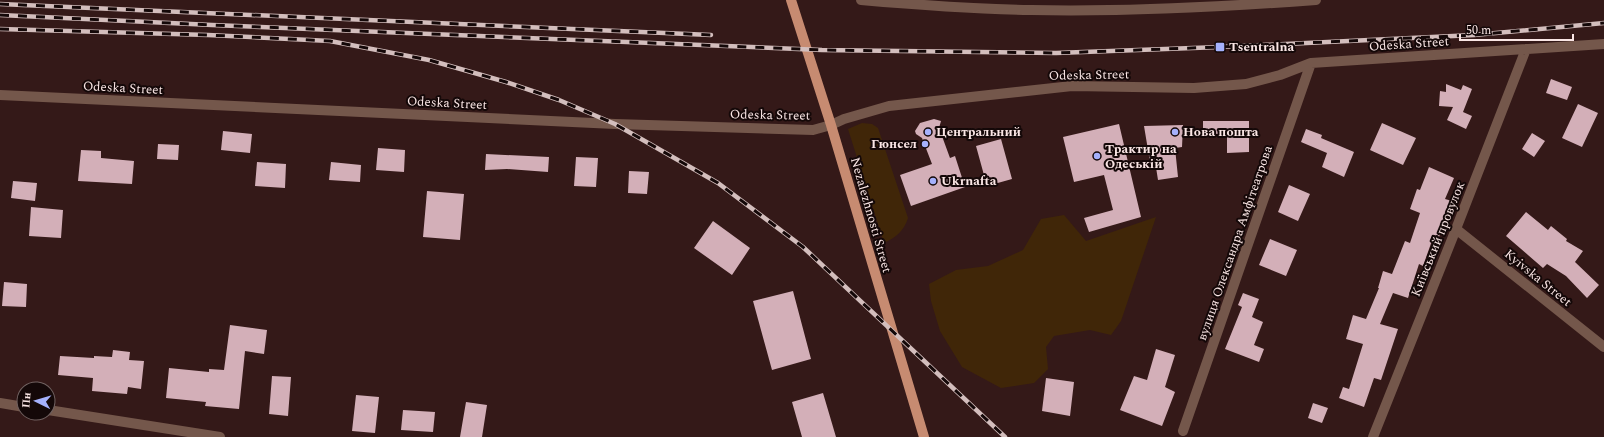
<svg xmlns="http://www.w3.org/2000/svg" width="1604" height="437" font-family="Spectral,serif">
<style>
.green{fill:#402608}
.building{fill:#d3afb8}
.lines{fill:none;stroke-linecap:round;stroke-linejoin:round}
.minor{stroke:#74574b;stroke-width:10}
.major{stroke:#c78b71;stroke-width:10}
.rail-casing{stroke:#d3bebd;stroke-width:4.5}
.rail{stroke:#140808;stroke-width:3;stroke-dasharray:9;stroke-linecap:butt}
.poi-dot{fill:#a5b1fc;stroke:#140808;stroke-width:1.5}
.labels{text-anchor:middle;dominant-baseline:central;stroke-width:4;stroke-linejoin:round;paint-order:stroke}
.street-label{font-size:13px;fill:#fae6e5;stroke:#140808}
.poi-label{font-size:13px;font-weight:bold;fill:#fae6e5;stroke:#140808;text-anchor:start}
</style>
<rect width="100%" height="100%" fill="#341918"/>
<path class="green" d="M862 123 872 124 878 128 908 218C904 231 896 237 884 243L848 129Z
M1064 215 1086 241 1156 217 1121 321 1111 335 1090 330 1054 336 1046 347 1048 369 1034 383 1001 388 962 367 940 331 931 301 929 284 956 270 988 266 1023 250 1041 219Z"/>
<path class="building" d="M1551 79 1572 87 1567 100 1546 93Z
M1446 84 1461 90 1463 85 1472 89 1463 112 1472 116 1466 129 1447 120 1453 107 1439 106 1440 91 1446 92Z
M1578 104 1598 113 1582 147 1562 138Z
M934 119 941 121 939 128 950 158 955 156 965 187 911 206 900 175 932 164 922 138 916 134 915 131 920 123Z
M1203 121H1249V152L1227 153V134H1203Z
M1382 123 1416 138 1403 165 1370 150Z
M1119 124 1141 217 1089 232 1084 218 1113 210 1104 175 1074 182 1063 137Z
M1183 125 1182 147 1175 148 1178 177 1158 180 1155 161 1150 162 1144 126Z
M1306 129 1322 135 1321 138 1354 152 1344 177 1322 167 1327 153 1301 142Z
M223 131 252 134 250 153 221 150Z
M1532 133 1545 141 1534 157 1522 149Z
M1001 139 1012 179 987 186 976 146Z
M158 144 179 145 178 160 157 159Z
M378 148 405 150 404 172 376 170Z
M81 150 101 151V158L134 161 132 184 78 181Z
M486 154 549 157 548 172 507 169 485 170Z
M576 157 598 158 596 187 574 186Z
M257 162 286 164 285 188 255 186Z
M331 162 361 165 360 182 329 180Z
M1429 167 1454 178 1445 199 1452 201 1439 237 1434 235 1423 266 1419 264 1408 298 1393 293 1380 324 1398 329 1381 380 1374 378 1364 407 1339 398 1343 387 1349 389 1363 344 1346 339 1353 315 1366 319 1379 288H1378L1383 271 1392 274 1405 241 1410 243 1420 213 1410 209 1417 189 1420 190Z
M629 171 649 172 647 194 628 193Z
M13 181 37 183 35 201 11 198Z
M1289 185 1310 194 1298 221 1278 212Z
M427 191 464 194 460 240 423 237Z
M31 207 63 210 61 238 29 236Z
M1526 212 1548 230 1551 226 1567 239 1566 241 1583 251 1575 262 1599 285 1587 298 1566 276 1547 264 1543 268 1506 236Z
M713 221 750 248 732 275 694 248Z
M1270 239 1297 250 1286 276 1259 265Z
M4 282 27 284 26 307 2 306Z
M793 291 811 359 772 370 753 301Z
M1243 293 1259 299 1252 317 1263 322 1254 345 1264 349 1259 362 1225 349 1242 307 1238 305Z
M230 325 267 330 264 354 245 351 239 409 205 406 206 402 166 398 169 368 209 372V369L224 370Z
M1156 349 1175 355 1165 387 1175 392 1162 426 1120 410 1134 376 1147 380Z
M113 350 130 352 129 360 144 361 141 389 128 387 127 394 92 391 93 378 58 375 60 356 94 358V356L112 357Z
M272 376 291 377 288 416 269 414Z
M1046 378 1074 382 1070 416 1042 411Z
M823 393 836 437H802L792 402Z
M356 395 379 397 375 433 352 431Z
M466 402 487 405 482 437H460Z
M1313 403 1328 408 1322 423 1308 418Z
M403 410 435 412 433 432 401 430Z"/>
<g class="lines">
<path class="minor" d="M861 0C918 5 974 9 1031 10 1126 12 1221 7 1316 0
M0 95 615 124 813 130 831 125 844 119 889 106 1072 86 1194 88 1246 84 1280 75 1311 63 1604 44
M1456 229 1604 347
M0 403 24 407
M48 410 220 437
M1183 431 1311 63
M1373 437 1456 229 1526 49"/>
<path class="major" d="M791 0 831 125 924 437"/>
<g class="rail-casing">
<path id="rail" d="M0 4 711 35
M0 15 212 25 822 50 1056 53 1220 47 1474 35 1604 23
M0 29 208 35 330 41 429 60 506 82 559 100 615 124 718 183 803 247 1005 437"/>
</g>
<use href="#rail" class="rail"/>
</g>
<g class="poi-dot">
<rect x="1215" y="42" width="10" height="10" rx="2"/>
<circle cx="928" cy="132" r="4"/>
<circle cx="1175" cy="132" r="4"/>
<circle cx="925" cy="144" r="4"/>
<circle cx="1097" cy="156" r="4"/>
<circle cx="933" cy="181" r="4"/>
</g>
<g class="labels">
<g class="street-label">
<text transform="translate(1409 44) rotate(-4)">Odeska Street</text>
<text transform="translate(1089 75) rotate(-1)">Odeska Street</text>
<text transform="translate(123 88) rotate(3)">Odeska Street</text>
<text transform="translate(447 103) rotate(3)">Odeska Street</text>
<text transform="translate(770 115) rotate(1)">Odeska Street</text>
<text transform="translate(871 215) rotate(74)">Nezalezhnosti Street</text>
<text transform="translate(1438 239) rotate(-68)">Київський провулок</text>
<text transform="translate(1235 243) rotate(-71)">вулиця Олександра Амфітеатрова</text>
<text transform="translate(1538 278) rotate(39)">Kyivska Street</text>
</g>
<g class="poi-label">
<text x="1229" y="47">Tsentralna</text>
<text x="936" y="132">Центральний</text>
<text x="1183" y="132">Нова пошта</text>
<text x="917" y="144" text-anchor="end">Гюнсел</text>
<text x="1105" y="149">Трактир на<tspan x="1105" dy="15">Одеській</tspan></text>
<text x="941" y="181">Ukrnafta</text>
</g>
</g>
<g transform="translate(36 401) rotate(275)"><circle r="19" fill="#140808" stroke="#706160"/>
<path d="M0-3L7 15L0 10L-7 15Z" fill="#a5b1fc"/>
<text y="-6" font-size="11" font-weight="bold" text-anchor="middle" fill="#fae6e5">Пн</text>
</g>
<path d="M1460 34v6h113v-6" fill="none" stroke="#fae6e5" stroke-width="2"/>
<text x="1466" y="34" font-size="12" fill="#fae6e5" stroke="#140808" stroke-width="3" paint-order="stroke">50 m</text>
</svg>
